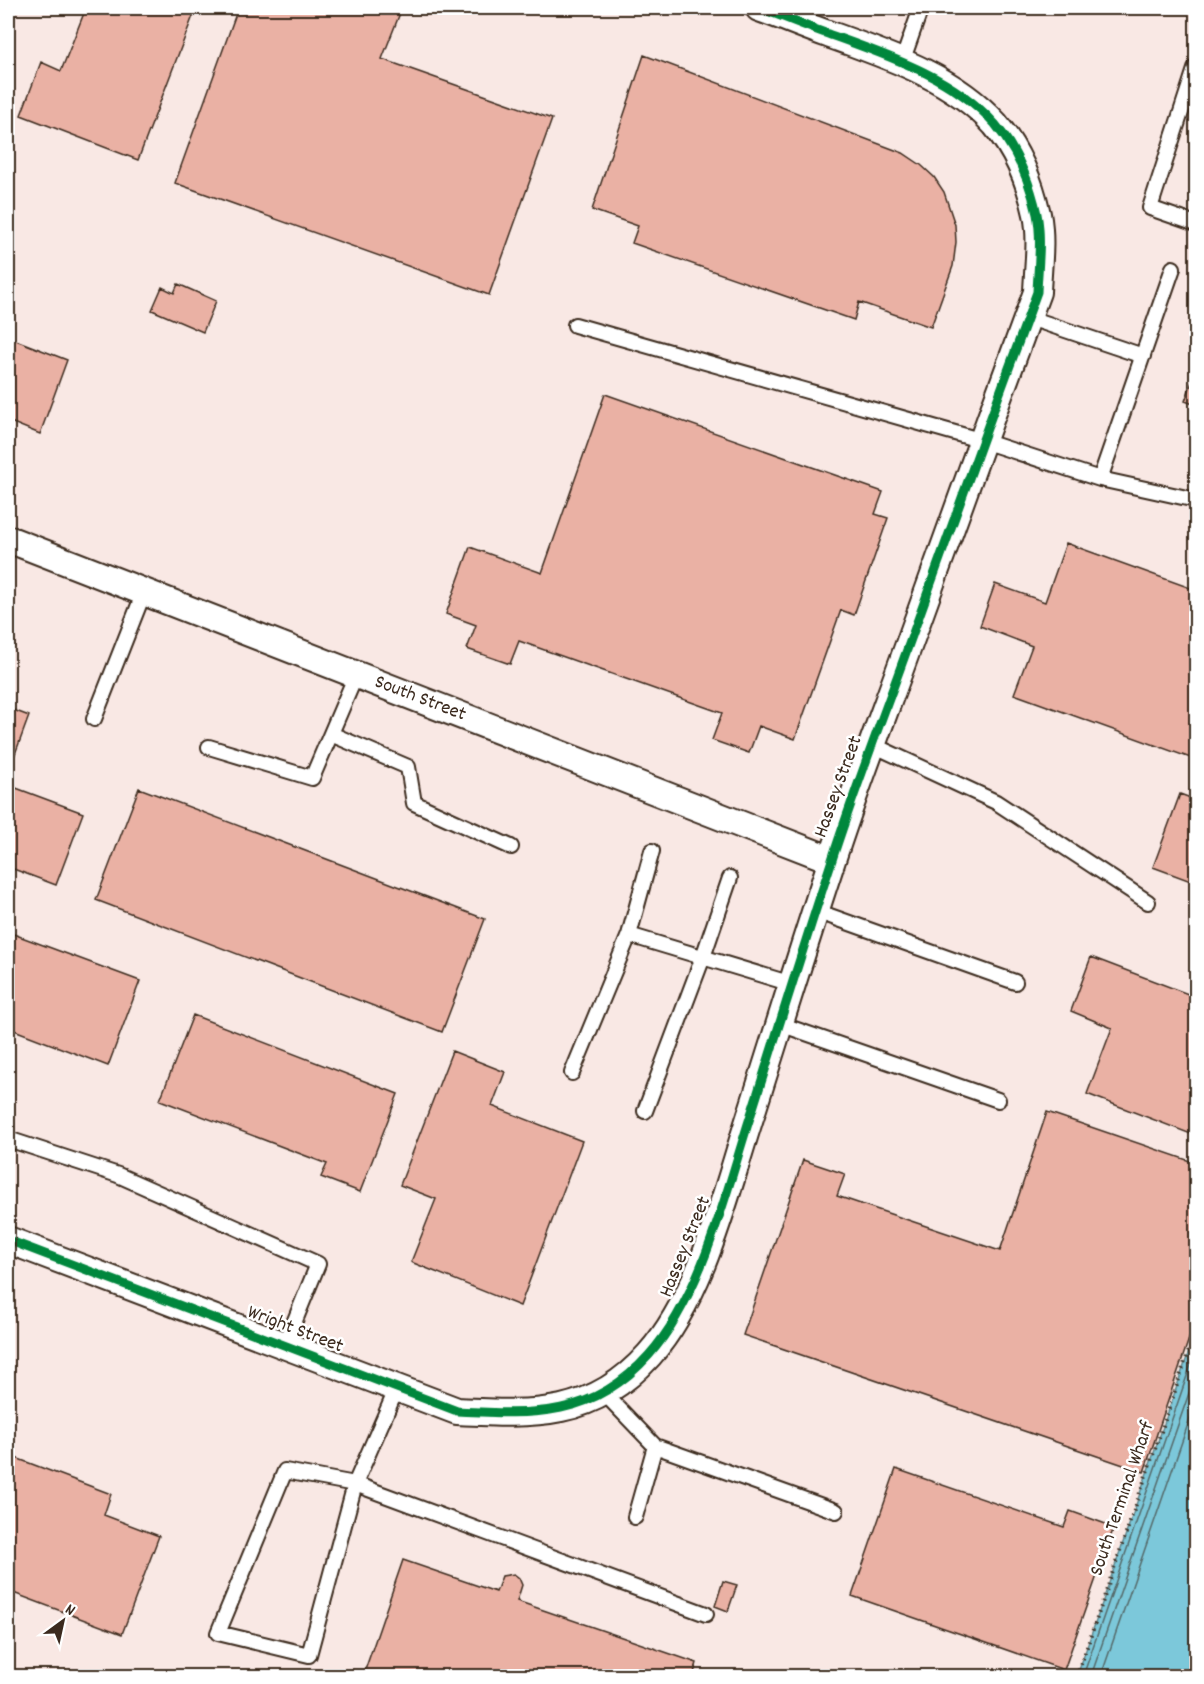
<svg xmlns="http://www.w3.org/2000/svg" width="1204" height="1684" font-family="Dekko,sans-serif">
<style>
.built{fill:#f9e8e4}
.water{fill:#7bc8da;stroke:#61898f;stroke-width:1.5}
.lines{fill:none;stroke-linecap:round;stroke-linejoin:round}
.shore{stroke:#556969;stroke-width:1.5}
.building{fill:#eab1a4;stroke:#3b2a1e;stroke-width:1.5}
.service-casing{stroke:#3b2a1e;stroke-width:18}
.minor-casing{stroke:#3b2a1e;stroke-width:30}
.path{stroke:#3b2a1e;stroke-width:4;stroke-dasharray:1.5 4.5;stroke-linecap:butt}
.service{stroke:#fff;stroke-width:14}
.minor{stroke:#fff;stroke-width:26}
.cycleway-casing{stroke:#fff;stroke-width:13}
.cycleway{stroke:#00873e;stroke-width:9}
.labels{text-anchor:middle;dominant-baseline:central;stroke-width:5;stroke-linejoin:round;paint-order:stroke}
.street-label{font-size:20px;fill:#3b2a1e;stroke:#fff}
</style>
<rect width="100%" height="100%" fill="#fff"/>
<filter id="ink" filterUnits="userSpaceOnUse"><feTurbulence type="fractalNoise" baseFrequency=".0167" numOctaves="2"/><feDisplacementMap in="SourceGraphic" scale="12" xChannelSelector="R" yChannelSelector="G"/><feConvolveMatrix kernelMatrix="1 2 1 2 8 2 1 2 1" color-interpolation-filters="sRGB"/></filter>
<g filter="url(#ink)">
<path class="built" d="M8 8H1196V1331L1077 1676H8Z"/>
<path class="water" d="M1196 1331V1676H1077Z"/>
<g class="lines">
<path class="shore" d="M1083 1676 1196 1350
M1091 1676 1196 1373
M1101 1676 1196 1401"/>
</g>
<path class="building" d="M86 8H196L138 160 21 115 41 62 61 71Z
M238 8H402L382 59 552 119 489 295 175 183Z
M644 55 903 153 921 165 934 177 944 192 955 225 956 242 953 266 931 327 859 302 854 320 632 243 638 226 592 210Z
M178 284 216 301 203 332 152 310 162 287 174 293Z
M8 337 67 360 40 434 8 421Z
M1196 371V405L1185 401Z
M605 394 883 492 875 514 888 518 854 615 841 610 795 739 759 726 749 753 712 740 722 713 519 641 510 664 467 649 476 625 446 614 470 547 542 573Z
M1066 543 1196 590V760L1014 694 1032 646 980 626 995 584 1045 602Z
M8 708 29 716 8 773Z
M8 785 83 813 56 885 8 867Z
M139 788 485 919 442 1032 96 900Z
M1180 794 1196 800V883L1153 867Z
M8 932 140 981 108 1066 9 1028 8 1032Z
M1091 957 1196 997V1136L1087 1094 1112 1028 1071 1011Z
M193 1015 398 1094 360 1192 321 1177 327 1164 160 1100Z
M452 1051 505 1072 492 1106 582 1141 520 1306 411 1262 436 1199 400 1185Z
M1047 1112 1196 1163V1318L1144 1472 743 1335 803 1160 845 1174 837 1196 1000 1251Z
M8 1455 111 1494 104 1515 159 1536 122 1634 8 1591Z
M896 1469 1064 1527 1070 1511 1114 1527 1064 1670 852 1596Z
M403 1560 496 1592 502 1576 514 1574 519 1578 522 1585 517 1601 697 1663 693 1676H363Z
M723 1581 737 1585 728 1611 715 1606Z"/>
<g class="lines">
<g class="service-casing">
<path id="service" d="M902 62 921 8
M1196 66 1150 208 1196 224
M1027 317 1143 356
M575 325 983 441 1100 479 1196 500
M1100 479 1173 268
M94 719 144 592
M331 734 408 767 414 803 511 847
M873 745 996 802 1148 902
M209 747 312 778 356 675
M652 851 629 935 792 984
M816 911 1015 982
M780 1024 998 1100
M572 1073 629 935
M645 1111 703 957 730 878
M8 1139 118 1175 318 1264 285 1345
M397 1388 355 1484 285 1471 218 1633 309 1655 355 1484 706 1614
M604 1393 655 1446 635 1517
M655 1446 836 1511"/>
</g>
<g class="minor-casing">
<path id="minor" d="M8 539 832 860
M8 1240 457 1411C534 1415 593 1418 649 1355 700 1298 724 1200 747 1127 775 1039 802 951 831 863 854 791 882 719 908 647 951 529 993 410 1037 292 1038 266 1042 239 1037 214 1030 182 1016 149 995 124 952 76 886 55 828 34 805 26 782 16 759 8"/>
</g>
<path class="path" d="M1077 1676 1196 1330"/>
<use href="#service" class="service"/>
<use href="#minor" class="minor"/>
<g class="cycleway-casing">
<path id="cycleway" d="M8 1240 457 1411C534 1415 593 1418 649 1355 700 1298 724 1200 747 1127 775 1039 802 951 831 863 854 791 882 719 908 647 951 529 993 410 1037 292 1038 266 1042 239 1037 214 1030 182 1016 149 995 124 952 76 886 55 828 34 805 26 782 16 759 8"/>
</g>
<use href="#cycleway" class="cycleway"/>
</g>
</g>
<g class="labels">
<g class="street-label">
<text transform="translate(420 699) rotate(21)">South Street</text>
<text transform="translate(839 787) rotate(-70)">Hassey Street</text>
<text transform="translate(686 1247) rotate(-68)">Hassey Street</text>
<text transform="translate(295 1330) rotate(21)">Wright Street</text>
<text transform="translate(1123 1499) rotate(-71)">South Terminal Wharf</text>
</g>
</g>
<rect width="1204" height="1684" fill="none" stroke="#fff" stroke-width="30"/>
<rect x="15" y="15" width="1174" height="1654" fill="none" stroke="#3b2a1e" stroke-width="2" filter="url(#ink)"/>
<g transform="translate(63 1621) rotate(33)" stroke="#ffffff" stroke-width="4.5" paint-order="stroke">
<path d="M0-4.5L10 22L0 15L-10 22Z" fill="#3b2a1e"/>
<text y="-9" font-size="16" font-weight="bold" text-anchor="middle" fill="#3b2a1e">N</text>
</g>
</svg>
